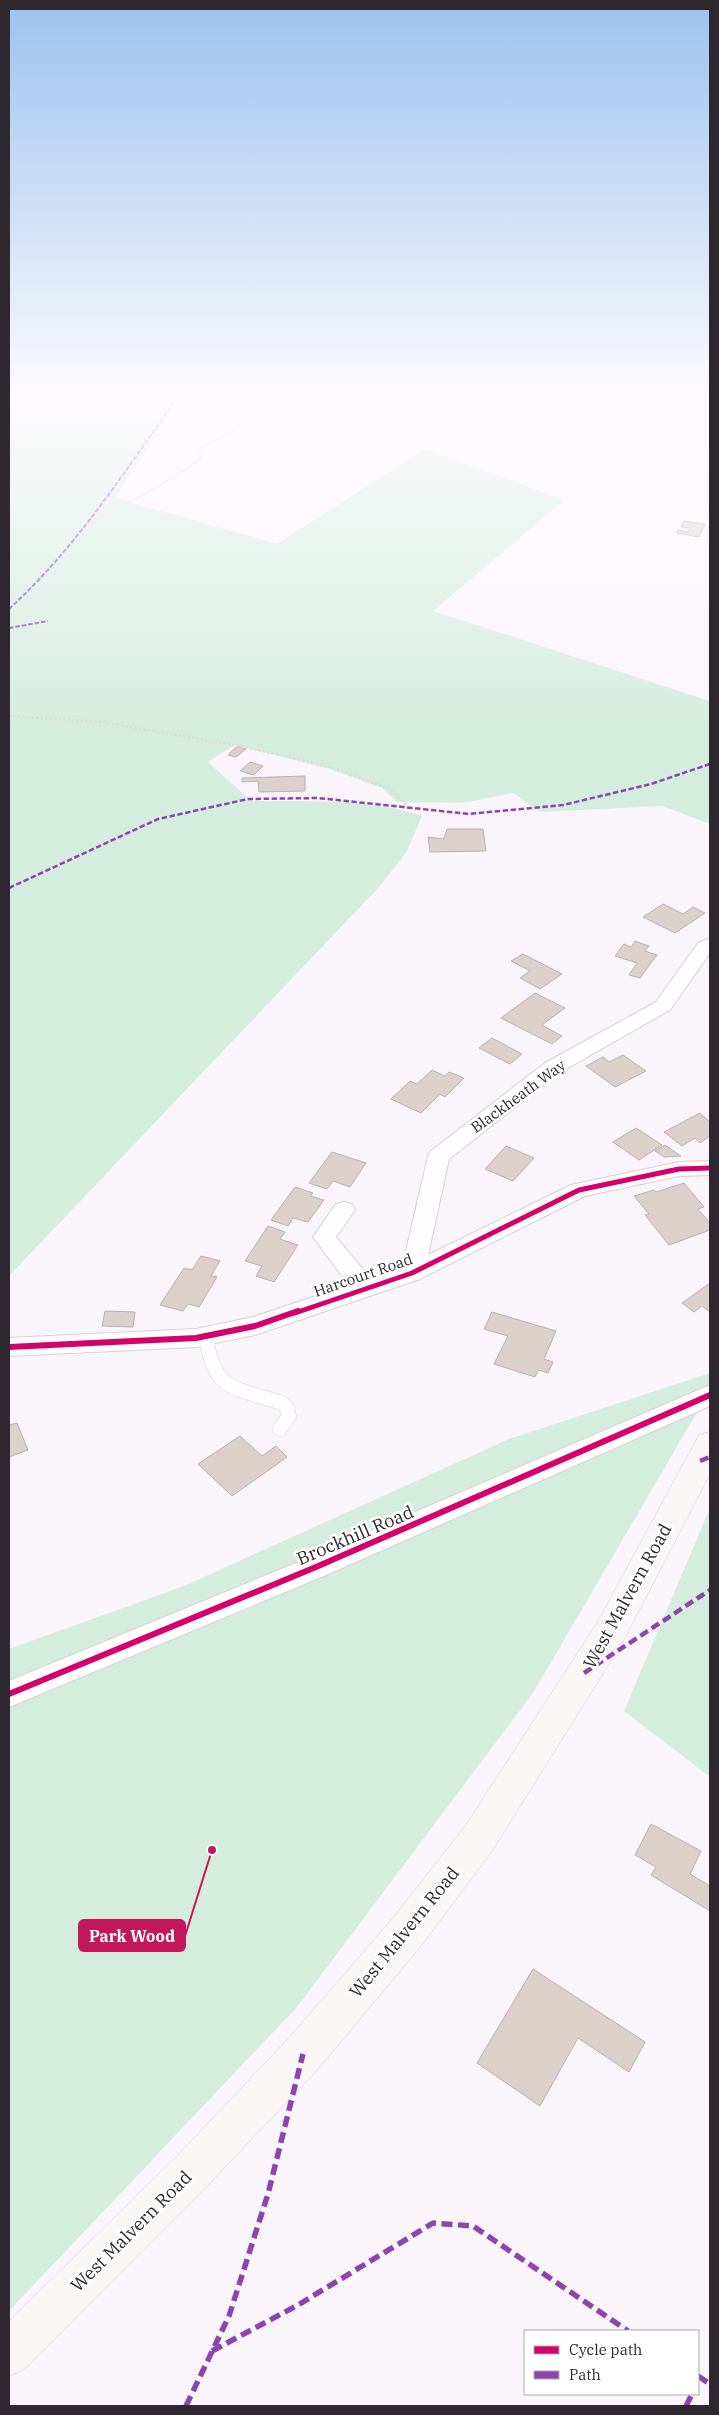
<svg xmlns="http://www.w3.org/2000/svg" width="719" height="2415" font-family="'IBM Plex Serif',serif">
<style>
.green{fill:#d5eddf}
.building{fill:#dcd0cb;stroke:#b8b1b1}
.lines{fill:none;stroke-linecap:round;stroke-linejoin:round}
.service-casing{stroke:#d6d1d8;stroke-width:15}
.minor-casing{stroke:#d6d1d8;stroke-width:2}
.secondary-casing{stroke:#d6d1d8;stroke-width:1}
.path-far1{stroke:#dddcdd;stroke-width:2;stroke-dasharray:2 1;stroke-linecap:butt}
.path{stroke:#dddcdd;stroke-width:2.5;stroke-dasharray:2.5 2;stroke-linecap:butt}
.service{stroke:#fefefe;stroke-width:14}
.minor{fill:#fefefe;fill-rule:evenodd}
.secondary{fill:#f9f6f5;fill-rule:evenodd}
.quiet-far3{stroke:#8e44ad;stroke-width:2;stroke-dasharray:4.5 2;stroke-linecap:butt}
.quiet-far2{stroke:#8e44ad;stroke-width:2.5;stroke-dasharray:5.5 2.5;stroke-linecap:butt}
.quiet-far1{stroke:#8e44ad;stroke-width:4.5;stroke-dasharray:9 4.5;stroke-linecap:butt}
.quiet{stroke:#8e44ad;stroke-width:5.5;stroke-dasharray:11 5.5;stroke-linecap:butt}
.cycleway-far1-casing{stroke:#fff;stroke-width:8}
.cycleway-casing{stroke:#fff;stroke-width:9}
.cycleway-far1{stroke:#d6006c;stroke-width:5}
.cycleway{stroke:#d6006c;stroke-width:6}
.labels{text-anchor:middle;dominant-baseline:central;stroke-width:5;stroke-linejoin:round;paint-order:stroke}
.street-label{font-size:15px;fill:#2e2730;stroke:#fff}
.near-street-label{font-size:18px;fill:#2e2730;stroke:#fff}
.leader{fill:none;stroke:#c2185b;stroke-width:2}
.callout-dot{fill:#c2185b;stroke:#fff;stroke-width:2}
.callout{fill:#c2185b;stroke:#c2185b;stroke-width:2}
.callout-label{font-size:16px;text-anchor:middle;font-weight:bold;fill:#fff}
</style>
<rect width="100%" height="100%" fill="#faf5fb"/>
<path class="green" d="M9 394H184L115 498 277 544 425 449 564 500 433 611 710 701V824L662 806 540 812 513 793 463 803 397 802 382 788 330 769 235 745 208 762 251 801C306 802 371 798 422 816L407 851 380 886 9 1276Z
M710 1373V1390L533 1693 297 2007 9 2311V1649L184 1586 509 1439Z
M710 1508V1777L624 1711Z"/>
<path class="building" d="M684 521 705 524 699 537 677 533 678 530 688 532 690 528 681 527Z
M237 746 246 749 236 757 228 755Z
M250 762 263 766 254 775 240 771Z
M305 776V791L259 792 258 781 242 782V778Z
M447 829H483L486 851 430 852 428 837 444 839Z
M663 904 683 914 693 907 705 913 675 933 643 917Z
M635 941 649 946 645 951 657 955 640 978 629 975 637 963 615 956 624 944 631 947Z
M523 954 562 974 540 989 520 978 530 971 511 961Z
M535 993 565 1008 542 1025 562 1036 552 1044 501 1018Z
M492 1038 522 1054 510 1064 479 1048Z
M623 1055 646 1071 615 1087 586 1066 603 1057 609 1062Z
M432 1070 445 1076 449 1072 464 1078 445 1097 440 1094 421 1113 391 1099 410 1081 417 1084Z
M700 1113 710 1122V1136L700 1143 695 1138 682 1146 664 1132Z
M636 1128 662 1145 639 1160 613 1142Z
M665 1145 681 1156 664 1157 655 1151Z
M506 1146 534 1158 513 1181 485 1169Z
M332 1152 366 1163 350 1187 333 1181 327 1189 309 1183Z
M684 1183 704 1207 698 1209 710 1223V1230L669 1245 645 1215 649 1214 634 1196 654 1190 656 1192Z
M295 1187 313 1193 310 1196 324 1200 308 1222 293 1218 288 1226 271 1220Z
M268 1226 285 1232 280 1239 298 1245 274 1282 256 1276 262 1266 245 1261Z
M201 1256 220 1261 211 1276 217 1277 199 1307 188 1304 183 1311 160 1305 184 1268 192 1270Z
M710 1283V1312L702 1306 694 1312 682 1303Z
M105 1311 135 1312 133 1327 102 1326Z
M492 1312 556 1331 544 1359 553 1362 548 1373 538 1370 535 1377 494 1364 508 1336 484 1329Z
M17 1423 28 1450 9 1457V1425Z
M240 1436 262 1456 276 1446 287 1457 232 1496 198 1464Z
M651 1824 701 1851 690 1874 710 1886V1911L651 1875 656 1867 635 1855Z
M533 1969 645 2042 629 2072 578 2038 540 2106 477 2063Z"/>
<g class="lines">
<g class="service-casing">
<path id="service" d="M206 1336C214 1393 234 1387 282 1403L287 1408 289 1416 280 1429"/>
</g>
<g class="minor-casing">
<path id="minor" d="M710 938V953L670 1010 559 1073 449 1159 428 1255 571 1185 679 1162 710 1161V1175L679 1176 585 1196 420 1279 255 1335 196 1347 9 1356V1338L196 1329 253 1317 349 1285 313 1237 336 1204 344 1202 352 1204 355 1210 336 1237 370 1278 402 1268 428 1156 431 1151 545 1063 656 1002 698 943Z
M710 1385V1406L326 1575 9 1707V1681L306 1559Z"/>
</g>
<g class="secondary-casing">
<path id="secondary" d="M710 1432V1474L621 1645 492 1851 421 1946 318 2069 207 2186 25 2369 9 2376V2321L177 2156 288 2039 393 1918 466 1825 597 1623 699 1435Z"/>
</g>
<path class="path-far1" d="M551 394H556
M78 536C90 527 102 515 115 509 145 494 174 479 201 458L199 449 223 436 287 394"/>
<path class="path" d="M9 716 101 722 235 745 285 756 334 768 388 788 408 806"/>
<use href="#service" class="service"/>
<use href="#minor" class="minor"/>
<use href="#secondary" class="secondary"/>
<path class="quiet-far3" d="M9 609C78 546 126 469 180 394
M9 628 48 621"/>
<path class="quiet-far2" d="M9 888 158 819 248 799 318 798 469 814 563 805 651 784 710 764"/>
<path class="quiet-far1" d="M700 1461 710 1457
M584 1673 710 1590"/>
<path class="quiet" d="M212 2351 298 2305 433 2223 473 2226 628 2331
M698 2376 710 2384
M186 2406 229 2316 268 2194 303 2054
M686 2406 692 2394"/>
<g class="cycleway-far1-casing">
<path id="cycleway-far1" d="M295 1313 412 1273 579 1190 679 1169 710 1168"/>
</g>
<g class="cycleway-casing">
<path id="cycleway" d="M9 1347 196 1338 255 1326 298 1311
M9 1694 316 1567 710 1395"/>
</g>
<use href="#cycleway-far1" class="cycleway-far1"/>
<use href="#cycleway" class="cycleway"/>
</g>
<linearGradient id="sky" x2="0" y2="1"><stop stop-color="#9cc2ef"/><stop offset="0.54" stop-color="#fdfafd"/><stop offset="1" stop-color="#fdfafd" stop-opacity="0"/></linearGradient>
<rect width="719" height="732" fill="url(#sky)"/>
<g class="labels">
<g class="street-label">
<text transform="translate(518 1096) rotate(-36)">Blackheath Way</text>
<text transform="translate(363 1275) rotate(-19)">Harcourt Road</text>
</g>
<g class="near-street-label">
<text transform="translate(355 1535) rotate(-23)">Brockhill Road</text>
<text transform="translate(627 1596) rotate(-61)">West Malvern Road</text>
<text transform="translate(404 1932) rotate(-51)">West Malvern Road</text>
<text transform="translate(131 2231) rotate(-45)">West Malvern Road</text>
</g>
</g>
<path class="leader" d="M212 1850L185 1936"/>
<circle class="callout-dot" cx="212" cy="1850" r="5"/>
<rect class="callout" x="79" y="1920" width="106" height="31" rx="5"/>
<g class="callout-label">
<text x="132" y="1942">Park Wood</text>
</g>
<rect width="719" height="2415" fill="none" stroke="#2e2730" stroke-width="20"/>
<rect x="524" y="2330" width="175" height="65" fill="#ffffff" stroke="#aba9ac"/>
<rect x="534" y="2346" width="25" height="8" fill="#d6006c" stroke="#aba9ac"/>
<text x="569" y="2355" font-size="15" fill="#2e2730">Cycle path</text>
<rect x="534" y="2371" width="25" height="8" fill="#8e44ad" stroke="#aba9ac"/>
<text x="569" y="2380" font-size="15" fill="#2e2730">Path</text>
</svg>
